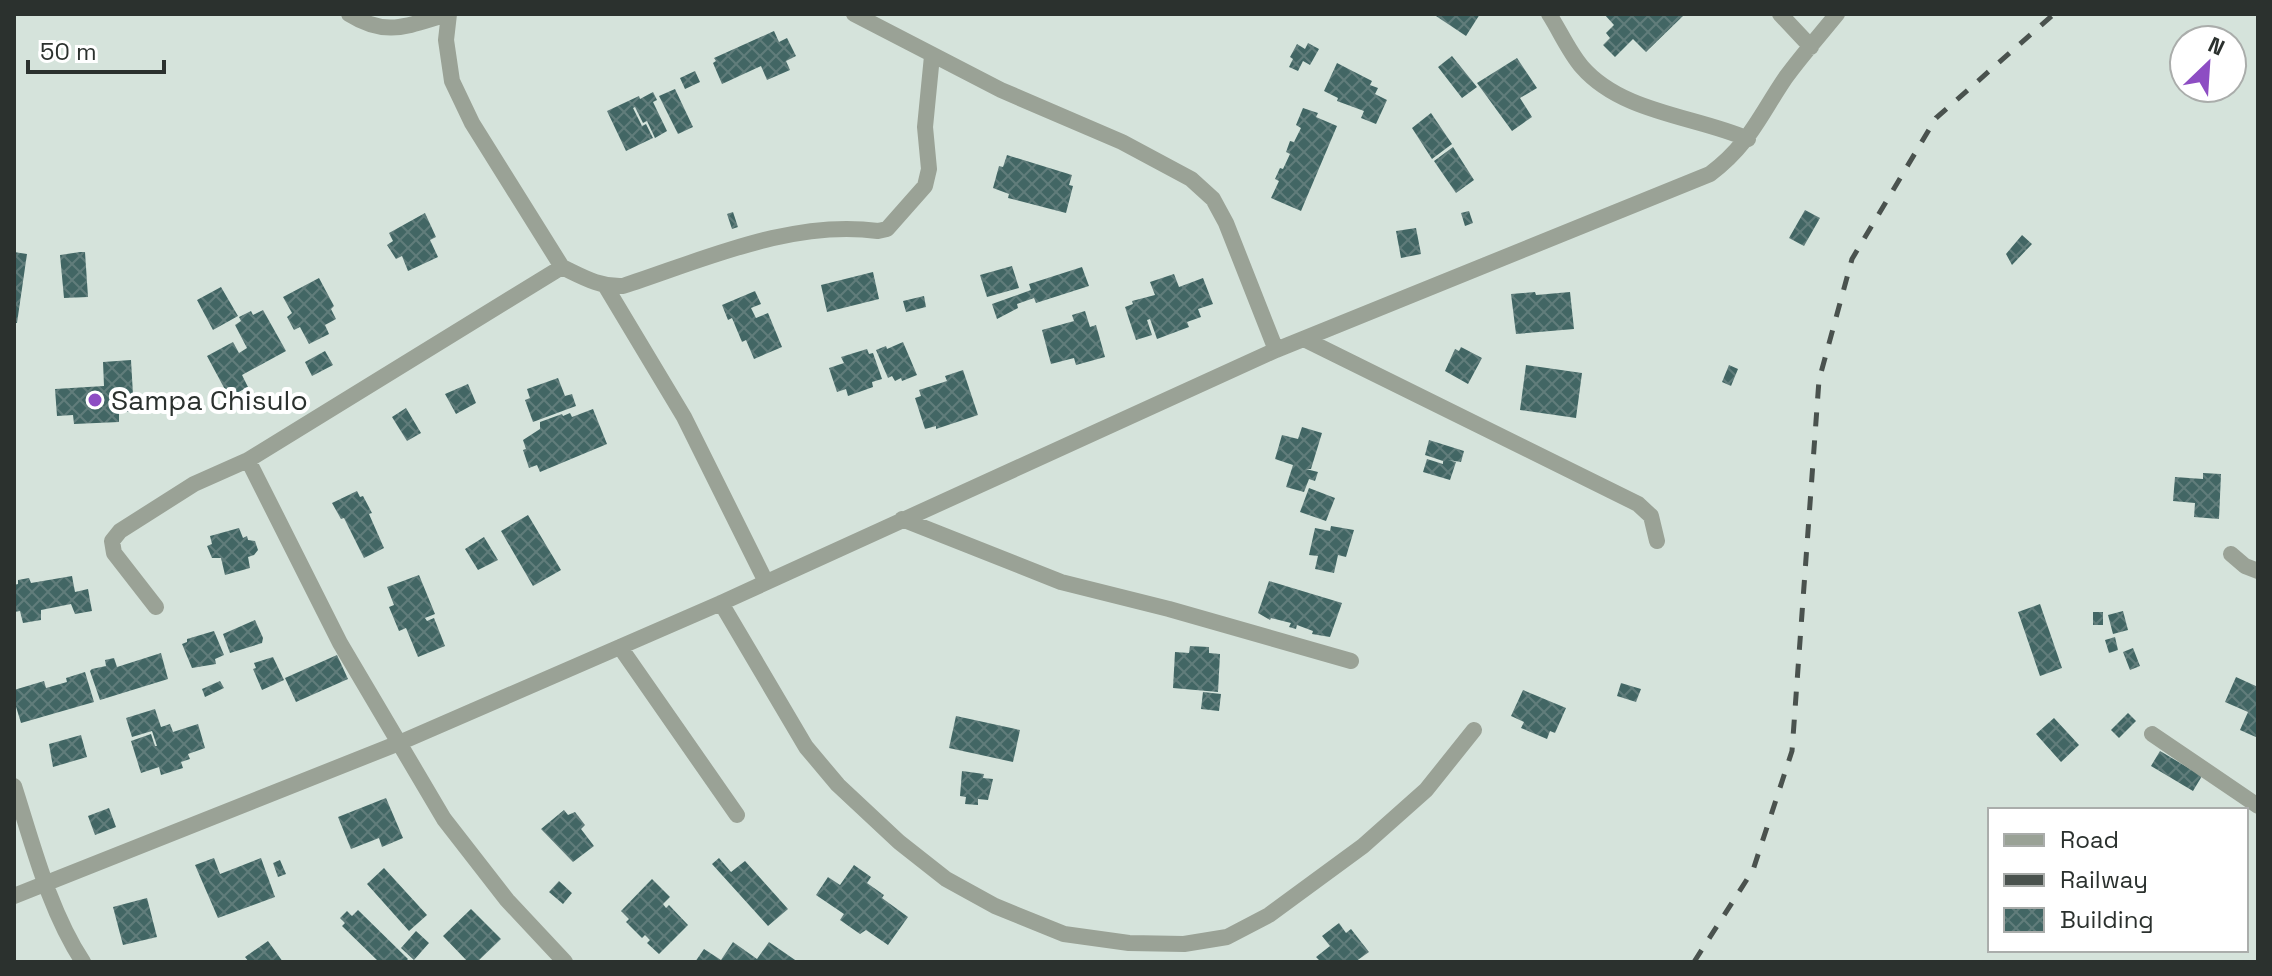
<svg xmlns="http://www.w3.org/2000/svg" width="2272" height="976" font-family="'Space Grotesk',sans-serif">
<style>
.building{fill:url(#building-cross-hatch)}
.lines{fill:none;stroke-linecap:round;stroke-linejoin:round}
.street{stroke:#9aa296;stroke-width:16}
.rail{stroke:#4a524e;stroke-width:5;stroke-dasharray:14 14;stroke-linecap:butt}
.poi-dot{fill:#8d4dc3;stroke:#fff;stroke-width:3}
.labels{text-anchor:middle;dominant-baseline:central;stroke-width:8;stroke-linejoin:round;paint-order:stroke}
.poi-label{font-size:28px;fill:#2b312e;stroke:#fff;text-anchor:start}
</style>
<defs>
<pattern id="building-cross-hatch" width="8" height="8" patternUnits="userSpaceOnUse" patternTransform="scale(2)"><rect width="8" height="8" fill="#426664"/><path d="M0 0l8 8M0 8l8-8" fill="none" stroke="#617d7b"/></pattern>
</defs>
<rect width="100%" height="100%" fill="#d5e3db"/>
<path class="building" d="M1433 14H1480L1466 36Z
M1604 14H1650L1652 16 1654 14H1685L1646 52 1633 39 1615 57 1603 45 1610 38 1606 33 1614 25Z
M774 31 779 42 787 38 796 56 786 61 790 70 767 80 761 66 722 84 713 63 716 61 714 58Z
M1308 43 1319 49 1310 65 1303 61 1298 71 1289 67 1293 59 1290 57 1297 44 1305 49Z
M1452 56 1477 87 1462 98 1438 67Z
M1517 58 1537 88 1520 98 1532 117 1512 131 1477 83Z
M1337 63 1372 81 1370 85 1378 88 1375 94 1387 100 1376 124 1361 118 1364 111 1337 101 1338 98 1324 91Z
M695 71 700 82 685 89 680 78Z
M675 89 693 127 678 134 659 96Z
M653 92 657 100 653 102 667 131 655 138 647 121 643 123 635 107 633 108 642 126 646 124 653 138 626 151 607 111 639 96 640 99Z
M1303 108 1318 113 1316 117 1337 126 1301 211 1271 198 1279 181 1275 179 1280 168 1283 169 1290 154 1286 152 1290 141 1294 142 1301 128 1296 125Z
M1431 113 1452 144 1432 159 1412 128Z
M1453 147 1474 180 1456 193 1434 161Z
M1007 155 1072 175 1069 185 1073 186 1066 213 1008 198 1009 194 993 188 999 166 1003 167Z
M1805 210 1820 218 1804 246 1789 238Z
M1469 211 1473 223 1465 226 1461 213Z
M733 212 738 227 732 229 727 214Z
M425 213 436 237 430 240 438 257 408 271 402 256 396 259 387 245 393 241 389 233Z
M1416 228 1421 254 1401 258 1396 231Z
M2022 235 2032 244 2012 265 2006 254Z
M14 252 27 254 17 323H14Z
M80 252H85L88 297 64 298 60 255Z
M1012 266 1019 288 987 297 980 275Z
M1082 267 1089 286 1036 303 1034 298 1017 304 1018 308 997 319 992 304 1031 290 1029 284Z
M873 272 879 299 827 312 821 285Z
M1174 274 1179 287 1203 278 1213 304 1198 309 1201 317 1187 322 1189 327 1157 339 1150 319 1147 320 1152 335 1136 340 1125 307 1133 304 1132 301 1155 295 1150 282Z
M319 278 334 306 331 309 336 319 325 325 329 334 309 344 300 327 294 330 287 317 292 313 283 297Z
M221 287 238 316 213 330 197 300Z
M755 291 761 304 751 308 756 318 768 313 782 347 754 359 746 340 742 342 732 318 728 320 722 305Z
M1535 292 1536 295 1570 292 1574 329 1516 334 1511 294Z
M924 296 926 307 906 312 903 301Z
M263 310 286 351 242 375 248 387 229 397 207 356 233 342 239 353 247 348 235 325 241 321 239 317 251 311 253 315Z
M1085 311 1090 327 1096 325 1105 357 1076 365 1074 358 1051 364 1042 330 1074 321 1072 315Z
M903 342 917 375 902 381 901 378 895 381 892 376 888 378 876 350 886 346 887 349Z
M1461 347 1482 358 1468 384 1445 371 1455 349 1459 351Z
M867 349 869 354 873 353 882 379 872 382 873 387 848 396 846 389 837 392 829 368 844 363 841 357Z
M325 351 333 365 312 376 305 362Z
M131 360 134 412H119V422L74 424 73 415 57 416 55 389 104 386 103 362Z
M1526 365 1582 373 1576 418 1520 410Z
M1729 365 1738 369 1731 386 1722 382Z
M963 370 978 415 936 429V426L925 429 915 398 921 396 919 390 947 381 945 376Z
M558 378 565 396 572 394 576 406 533 422 525 400 530 398 527 389Z
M468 384 476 403 456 414 445 394Z
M406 408 421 433 407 441 392 417Z
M593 409 607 444 540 472 537 465 529 468 523 450 526 449 523 440 540 429V422L562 414 563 416 570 413 572 417Z
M1302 427 1322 433 1311 469H1306L1318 472 1315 481 1309 479 1304 492 1286 487 1293 465 1275 459 1282 435 1298 439Z
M1429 440 1464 451 1461 462 1448 460 1456 462 1450 480 1423 472 1427 459 1443 464V461L1425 455Z
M2203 473 2221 474 2219 519 2194 517 2195 503 2173 501 2175 477 2203 479Z
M1309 488 1335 498 1326 521 1300 512Z
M357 491 360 497 363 496 372 513 369 514 384 548 364 558 344 518 341 519 332 503Z
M528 515 561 570 533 586 501 531Z
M1331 526 1354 530 1346 557 1338 555 1334 573 1315 569 1318 556 1309 555 1315 528 1330 531Z
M239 528 243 538 247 536 248 540 255 541 258 550 254 555 248 557 250 568 225 575 221 558H212L207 546 212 544 210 536Z
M484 537 498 560 478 570 465 549Z
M419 575 435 614 425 618 427 621 434 618 445 646 418 657 406 628 399 631 389 607 394 605 387 587Z
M72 576 75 592 88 589 92 611 75 614 71 604 41 610V620L23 623 20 611 14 612V585L18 584V580L29 578 31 583Z
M1269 581 1342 603 1330 637 1312 634 1313 631 1297 625 1296 629 1289 627 1291 623 1271 618 1270 620 1258 613Z
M2040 604 2062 668 2040 676 2018 612Z
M2123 611 2128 630 2113 634 2108 615Z
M2093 612H2103V625H2093Z
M255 620 263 638 262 643 230 653 223 634Z
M214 631 224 655 215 659 216 664 192 668 182 644 187 642V639Z
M2115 637 2118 650 2109 653 2105 640Z
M1190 646 1209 647V653L1220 654 1218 692 1173 688 1175 652 1189 653Z
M2133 648 2140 666 2130 670 2123 652Z
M161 653 168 679 100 700 90 671 92 669 106 666 105 660 114 658 117 667Z
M337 655 348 679 296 702 285 678Z
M273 657 284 680 262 690 253 669 256 668 254 663Z
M85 672 94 702 21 723 14 700V690L44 681 46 688 67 682 66 678Z
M2236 677 2258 687V738L2240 730 2248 712 2225 702Z
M220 681 224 688 205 697 202 689Z
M1621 683 1641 689 1636 702 1617 696Z
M1523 690 1566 708 1555 733 1550 731 1547 739 1521 728 1524 722 1511 716Z
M1203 692 1221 694 1219 711 1201 709Z
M155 709 161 727 170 724 173 732 198 724 205 748 188 754 190 759 181 762 183 768 161 775 159 767 141 773 131 741 151 734 155 746H157L152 731 132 737 126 718Z
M2128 713 2136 721 2119 738 2111 730Z
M956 716 1020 730 1013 762 949 748Z
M2054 718 2079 745 2061 762 2036 734Z
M81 735 87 757 53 767 49 744Z
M2160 751 2202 776 2193 791 2151 766Z
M962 771 984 774 983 778 993 779 988 800 978 799V805L965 804 966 797 960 796Z
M386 798 403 838 382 847 379 838 351 849 338 817Z
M109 808 116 827 95 835 88 816Z
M564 810 568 815 575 812 585 825 581 829 594 846 573 862 541 829Z
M214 858 220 874 261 858 275 897 218 918 195 865Z
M719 858 731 872 745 861 788 909 768 926 712 864Z
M280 860 286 874 278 877 273 863Z
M854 865 871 877 867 883 884 895 882 898 908 917 888 945 866 930 860 934 840 920 844 914 816 895 828 877 840 885Z
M384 868 427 915 409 931 367 884Z
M652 879 670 897 663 904 666 908 669 905 688 925 659 954 647 943 650 940 645 935 642 938 626 922 629 919 621 911Z
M559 881 572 893 563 904 549 892Z
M147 898 157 937 123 945 113 907Z
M471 909 501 939 477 962H468L443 936Z
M358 910 408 959 405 962H379L342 926 345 923 340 918 347 911 352 916Z
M1339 923 1346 933 1351 929 1369 952 1355 962H1321L1316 957 1330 946 1322 936Z
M416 931 429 943 414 960 401 948Z
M268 941 283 962H249L245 957Z
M733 942 757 959 769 942 798 962H695L704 949 721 960Z"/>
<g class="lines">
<path class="street" d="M349 14C387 38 409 25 448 14
M854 14 1001 90 1122 142 1191 179 1213 199 1226 223 1276 350
M1549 14C1560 31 1569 52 1582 67 1622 113 1695 116 1748 139
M1780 14 1811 47
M562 267C583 277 599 287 623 286 703 260 792 219 878 231L887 229 925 186 929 169 925 127 932 56
M606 287 684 417 766 582
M1304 339 1638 504 1651 516 1657 541
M248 460 340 643 444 819 507 900 565 962
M902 519 1061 582 1169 609 1351 661
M2231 554 2245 566 2258 571
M721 603 806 747 838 785 899 842 946 879 995 906 1064 934 1129 943 1184 944 1227 937 1269 915 1363 846 1426 790 1474 730
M156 607 114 553 112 541 120 531 194 484 248 460 562 267 472 123 452 81 446 40 449 14
M620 647 737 815
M2152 734 2258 806
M14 786C33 845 49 910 83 962
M14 896 399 743 721 603 1276 350 1710 174C1749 145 1760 115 1786 77 1802 55 1820 35 1837 14"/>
<path class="rail" d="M1694 962 1753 870 1792 751 1819 380 1852 259 1936 118 2054 14"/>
</g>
<circle class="poi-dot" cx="95" cy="400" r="8"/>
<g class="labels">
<g class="poi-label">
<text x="111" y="400">Sampa Chisulo</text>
</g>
</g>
<rect width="2272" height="976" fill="none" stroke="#2b312e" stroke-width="32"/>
<rect x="1988" y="808" width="260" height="144" fill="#ffffff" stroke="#aaadab" stroke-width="2"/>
<rect x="2004" y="834" width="40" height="12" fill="#9aa296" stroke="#aaadab" stroke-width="2"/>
<text x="2060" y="848" font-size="24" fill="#2b312e">Road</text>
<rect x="2004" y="874" width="40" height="12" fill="#4a524e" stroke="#aaadab" stroke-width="2"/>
<text x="2060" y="888" font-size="24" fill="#2b312e">Railway</text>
<rect x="2004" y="908" width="40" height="24" fill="url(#building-cross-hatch)" stroke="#aaadab" stroke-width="2"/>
<text x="2060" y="928" font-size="24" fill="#2b312e">Building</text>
<g transform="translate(2208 64) rotate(25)"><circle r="38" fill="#ffffff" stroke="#aaadab" stroke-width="2"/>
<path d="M0-6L14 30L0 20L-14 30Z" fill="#8d4dc3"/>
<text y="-12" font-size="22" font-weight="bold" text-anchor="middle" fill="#2b312e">N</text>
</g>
<path d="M28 60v12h136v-12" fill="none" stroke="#2b312e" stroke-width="4"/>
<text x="40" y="60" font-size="24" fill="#2b312e" stroke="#ffffff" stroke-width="6" paint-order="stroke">50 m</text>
</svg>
